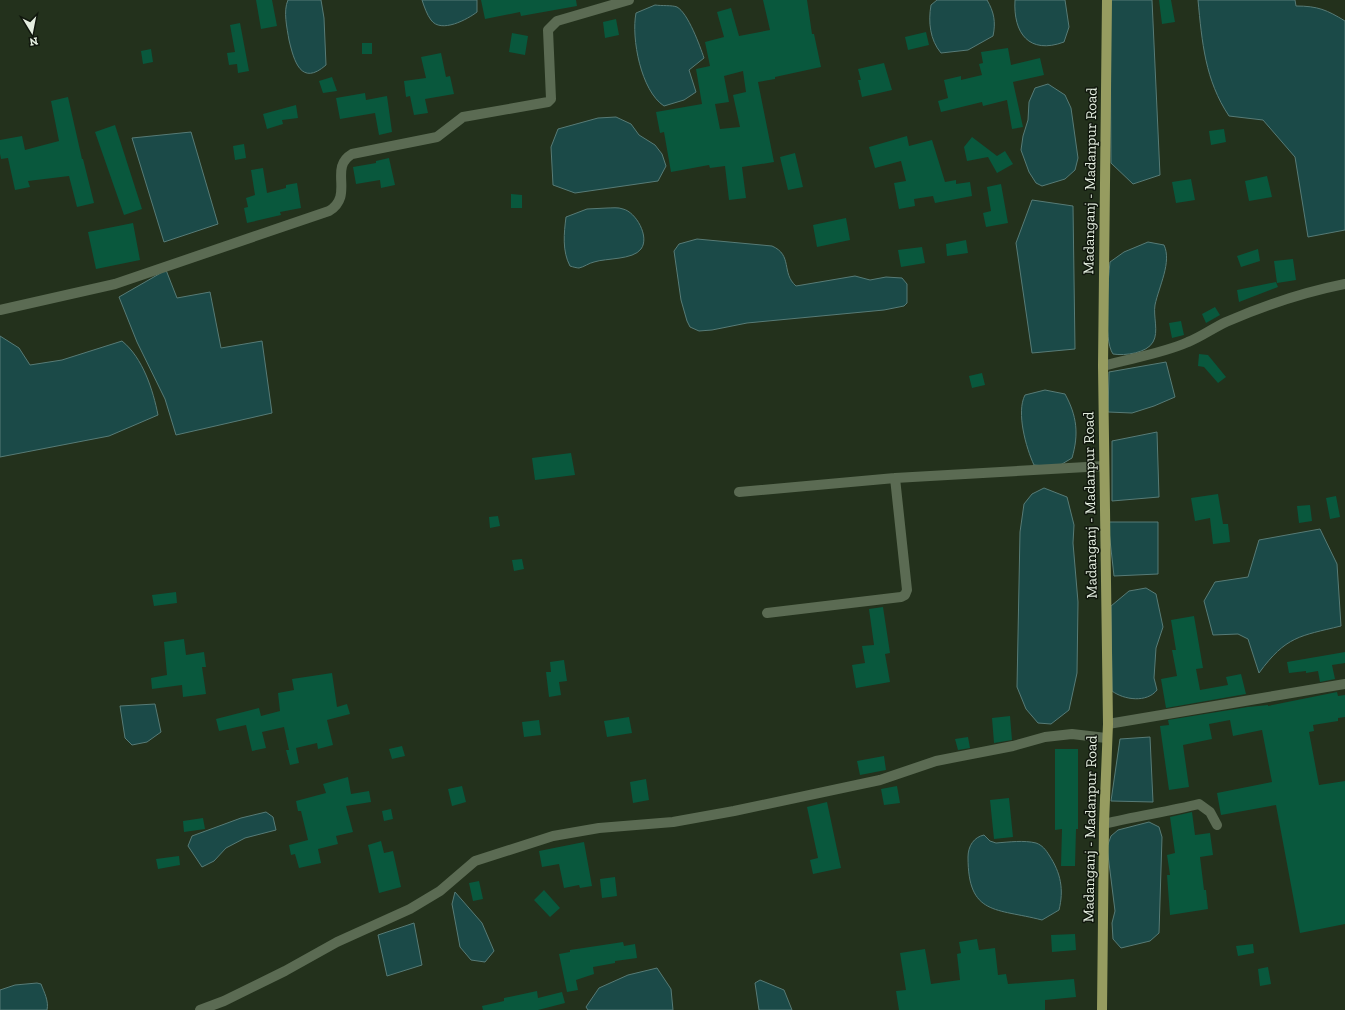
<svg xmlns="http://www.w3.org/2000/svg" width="1345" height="1010" font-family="'Zilla Slab',serif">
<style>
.water{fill:#1b4a48;stroke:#577b76}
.building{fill:#09583d;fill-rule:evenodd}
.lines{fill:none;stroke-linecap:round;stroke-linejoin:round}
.minor{stroke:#5b6b53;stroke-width:10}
.major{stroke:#969c60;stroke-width:10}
.labels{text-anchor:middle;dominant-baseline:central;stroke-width:3;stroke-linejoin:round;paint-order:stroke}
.street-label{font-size:15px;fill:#e4eee0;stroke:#10170d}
</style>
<rect width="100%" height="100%" fill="#23311c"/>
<path class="water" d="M288 0H321L324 18 326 65C301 87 294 61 289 40 287 28 283 11 288 0Z
M422 0H477V12C468 19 441 34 431 20 427 15 424 6 422 0Z
M937 0H987C994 12 996 22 993 36L968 50 941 53C930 40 928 22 931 5Z
M1015 0H1065L1069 27 1064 42C1029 55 1013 33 1015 0Z
M1110 0H1152L1160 175 1133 184 1111 163Z
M1198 0H1295L1296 6C1318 6 1327 10 1345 21V230L1308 237 1295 157 1263 120 1229 116C1205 80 1202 42 1198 0Z
M655 5C662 6 672 5 677 7 688 13 700 46 704 58L689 70 696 92 684 100 664 106C641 91 631 38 636 13Z
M1048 84 1065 95 1071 108 1078 158 1075 170 1065 179 1042 186 1036 183 1029 172 1021 150 1023 136 1028 120 1029 102 1035 88Z
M616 117 631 124 639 135 655 145 662 154 666 166 658 181 575 193 553 185 551 147 558 129 598 118Z
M191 132 218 224 164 242 132 138Z
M1032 200 1073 206 1075 349 1032 353 1016 243Z
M607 208C612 208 618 207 623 209 636 212 650 237 641 249 633 260 606 258 594 262 589 263 584 267 579 268 577 268 573 267 570 266 562 251 564 233 566 217L587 209Z
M697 239 772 246C793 255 781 273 796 286L855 276 870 280 886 277 902 278 907 284V303L904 306 884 310 747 323 712 330 699 331 690 327 687 321 681 300 674 251 679 244Z
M1148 242 1164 245C1172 262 1159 286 1155 305 1153 316 1159 332 1153 342 1147 353 1125 356 1113 354 1103 340 1108 281 1110 262L1124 252Z
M166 270 177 298 210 292 221 348 262 341 272 413 176 435 165 399 137 342 119 297Z
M0 336 19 348 30 365 62 360 122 341C143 358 153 390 158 415L109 436 0 457Z
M1166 362 1175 397 1154 406 1132 413 1108 412 1109 372Z
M1045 390 1065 394C1077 416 1079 434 1072 458L1057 467 1034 465C1026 448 1016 412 1025 395Z
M1157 432 1159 497 1112 501V441Z
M1044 488 1067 497 1074 525 1073 543 1078 602 1077 673 1069 710 1051 724 1038 723 1026 709 1017 687 1020 532 1024 504 1032 494Z
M1108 522H1158V574L1114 576Z
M1320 529 1337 564 1341 626C1300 636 1286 636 1259 673L1248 639 1238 634 1213 635 1204 601 1215 582 1248 577 1259 540Z
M1146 588 1156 594 1163 627 1156 648 1154 678 1157 690C1147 703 1124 700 1112 691L1111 606 1129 591Z
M155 704 161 732 147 742 132 745 125 738 120 706Z
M1150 737 1153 802 1111 801 1120 739Z
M266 812 273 817 276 830 245 838 226 848 214 861 202 867 188 846 192 836 241 818Z
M1149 822 1159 827 1162 837 1159 933 1150 941 1121 948 1113 939 1112 923 1115 911 1107 847 1111 836 1118 830Z
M984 835 990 841 996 843C1009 842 1024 840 1036 843 1042 845 1046 850 1049 855 1061 873 1064 890 1059 910L1042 920C996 908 968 916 968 857 968 846 974 837 984 835Z
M455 892 482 923 494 951 485 962 471 960 460 947 452 904Z
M414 923 422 965 387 976 378 935Z
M657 968 671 989 673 1010H588L586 1007 599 988 628 975Z
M760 980 784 990 792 1010H759L755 983Z
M37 983 41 984C44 992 49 1001 47 1010H0V990L15 985Z"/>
<path class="building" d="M256 0H272L277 26 261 29Z
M481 0H576L577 6 521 16 520 12 485 19Z
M763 0H807L812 34H814L821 67 775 77V79L758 82 774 162 742 167 746 198 729 200 725 166 710 168 709 165 671 172 664 132 660 133 656 112 702 104 696 69 710 66 705 42 724 37 717 12 731 8 739 36 770 30ZM743 71 746 92 733 95 740 127 720 129 715 104 729 102 724 76Z
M1159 0H1171L1175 22 1162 24Z
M616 19 619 35 605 38 603 22Z
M240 23 249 71 238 73 237 64 229 65 227 53 235 52 230 25Z
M926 32 929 45 908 50 905 37Z
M512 33 528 36 525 55 509 52Z
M362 43H372V54H362Z
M1008 48 1011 65 1040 58 1044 75 1013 82 1023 127 1012 129 1007 100 983 106 982 102 941 112 938 101 948 98 944 80 961 76V80L982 75 979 64 983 63 981 52Z
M151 49 153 62 143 64 141 51Z
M441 53 446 77 450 76 454 94 425 99 428 113 414 115 410 96 406 97 404 81 426 78 421 57Z
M884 63 892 90 862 97 858 80H861L858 69Z
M332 77 337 91 323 93 319 81Z
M365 93 366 100 387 96 392 132 379 135 375 113 340 119 336 98Z
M68 97 82 159H83L94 203 77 207 69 176 28 181 30 187 15 190 8 158 1 159 0 154V140L22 136 25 150 59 141 51 101Z
M296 105 298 118 282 120 283 124 267 129 263 114Z
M115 125 142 209 124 215 95 132Z
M1224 129 1226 142 1211 145 1209 131Z
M907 136 909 146 932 140 945 182 956 180V184L970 182 972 196 935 203 933 196 914 199 915 206 899 209 894 183 906 181 901 161 875 168 869 147Z
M972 137 997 156 1005 151 1013 164 997 173 988 157 967 161 964 147Z
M244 144 246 158 235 160 233 146Z
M795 153 803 187 788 190 780 157Z
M389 158 395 185 381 188 380 180 356 184 353 167 376 163V161Z
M263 168 267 193 286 188V185L297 183 301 208 280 212 281 215 247 223 244 208 248 207 246 198 255 195 251 170Z
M1267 176 1272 197 1249 201 1245 181Z
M1191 179 1195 200 1176 203 1172 182Z
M1001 184 1008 223 986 227 983 213 991 211 987 187Z
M511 194 522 195V208H511Z
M846 218 850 240 817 247 813 225Z
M133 223 140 260 96 269 88 232Z
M966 240 968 253 947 256 946 244Z
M922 247 925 263 901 267 898 250Z
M1258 249 1260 261 1241 267 1237 256Z
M1293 259 1296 280 1277 283 1274 261Z
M1276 282 1278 287 1239 302 1237 290Z
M1215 307 1220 315 1206 323 1202 314Z
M1181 321 1184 335 1172 338 1169 323Z
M1199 354 1208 355 1226 377 1218 383 1204 367 1198 366Z
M982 373 985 385 972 388 969 376Z
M571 453 575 475 535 480 532 458Z
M1218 494 1223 524H1228L1230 542 1213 544 1210 518 1195 521 1191 498Z
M1336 496 1340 517 1330 519 1326 498Z
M1310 505 1312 521 1299 523 1297 506Z
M498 516 500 526 490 528 489 517Z
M522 559 524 569 514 571 512 560Z
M176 592 177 603 154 606 152 595Z
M883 607 890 653 885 654 890 682 856 688 852 665 865 663 862 646 874 645 869 609Z
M1194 616 1203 668 1196 669 1200 690 1228 685 1226 677 1241 674 1246 694 1166 708 1161 679 1177 676 1172 650H1176L1171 620Z
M184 639 186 655 204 652 206 667H202L206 694 183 697 182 685 152 689 151 678 167 675 164 642Z
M1345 652V663L1332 665 1335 679 1320 682 1318 671 1306 673V671L1289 673 1287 662Z
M564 660 567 681 559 682 561 695 549 697 546 672H551L550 662Z
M332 673 337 707 347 704 350 714 327 720 333 745 318 749 317 743 296 748 299 763 290 765 286 750H289L284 727 262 732 266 748 252 751 246 725 219 731 216 719 259 708 261 716 280 711 278 693 294 690 292 679Z
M1337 692 1338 696 1345 695V717L1338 718V721L1313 725 1314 731 1309 732 1319 785 1345 781V924L1300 933 1276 805 1221 815 1217 793 1272 782 1262 730 1233 736 1230 720 1209 724 1212 739 1183 745 1189 787 1169 790 1160 726 1169 725 1168 720 1248 707 1268 705V706Z
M1010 716 1012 740 994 743 992 718Z
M629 717 632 733 607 737 604 721Z
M539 720 541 735 524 737 522 722Z
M968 737 970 748 958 750 955 739Z
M402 746 405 756 392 759 389 749Z
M1055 749H1078V829H1076L1075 866H1061L1062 829 1055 830Z
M884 756 886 770 860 775 857 761Z
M348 777 351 794 369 791 371 802 346 806 353 832 336 836 338 844 318 849 321 863 299 868 295 854 291 855 289 845 308 840 301 811H298L296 801 326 793 323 784Z
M646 779 649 800 633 803 630 782Z
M462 786 466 802 452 806 448 789Z
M897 786 900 803 884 805 881 789Z
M1009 798 1013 837 994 839 990 800Z
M827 802 841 868 813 874 810 860 818 858 807 807Z
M391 809 393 819 384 821 382 811Z
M1192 812 1195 835 1210 833 1213 855 1200 857 1204 890H1206L1208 909 1170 915 1167 875H1170L1167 855 1175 853 1170 817Z
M203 818 205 829 184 832 183 821Z
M381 841 384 853 393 851 401 887 379 893 368 845Z
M584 842 592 886 580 888 579 885 564 888 559 864 542 867 539 851Z
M179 856 180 865 158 869 156 859Z
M615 877 617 896 602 898 600 879Z
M479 881 483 899 473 901 469 883Z
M544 890 560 908 550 917 534 900Z
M1075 934 1076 950 1052 952 1051 935Z
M977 939 979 950 995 948 998 975 1006 974 1008 984 1074 979 1076 997 1045 1000V1010H899L896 991 906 990 900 953 925 949 931 984 960 980 957 954 961 953 959 942Z
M623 942 624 946 635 944 637 958 615 961V963L593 967 594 974 576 980 578 990 567 992 559 954 570 952V950Z
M1253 944 1254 953 1238 956 1236 946Z
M1268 967 1271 984 1260 986 1258 969Z
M537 991 538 998 562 992 565 1003 538 1010H483L482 1006 504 1001V998Z"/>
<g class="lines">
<path class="minor" d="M0 310 115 284 329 211C355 195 328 168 352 154L437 137 463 117 548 102 551 99 548 30 557 21 629 0
M1103 366C1131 358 1161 354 1188 342 1201 337 1213 328 1226 322 1263 306 1305 292 1345 284
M739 492 895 478 1104 466
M767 613 901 597 905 595 907 590 895 478
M1108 724 1345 684
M1104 824C1135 816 1167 812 1199 804L1210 812 1217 825
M200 1010 224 1001 285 971 337 942 410 909 440 891 475 861 553 836 599 828 673 822 734 811 880 780 936 761 1013 746 1045 737 1072 734 1106 738"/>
<path class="major" d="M1102 1010 1104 824 1108 724 1103 366 1107 0"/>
</g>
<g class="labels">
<g class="street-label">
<text transform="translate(1090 181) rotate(-89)">Madanganj - Madanpur Road</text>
<text transform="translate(1090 505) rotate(-91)">Madanganj - Madanpur Road</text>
<text transform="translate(1090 829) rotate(-89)">Madanganj - Madanpur Road</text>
</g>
</g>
<g transform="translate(32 32) rotate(170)" stroke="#10170d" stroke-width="3" paint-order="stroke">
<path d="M0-3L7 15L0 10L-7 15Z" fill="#e4eee0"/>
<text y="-6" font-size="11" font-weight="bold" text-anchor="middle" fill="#e4eee0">N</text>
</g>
</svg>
